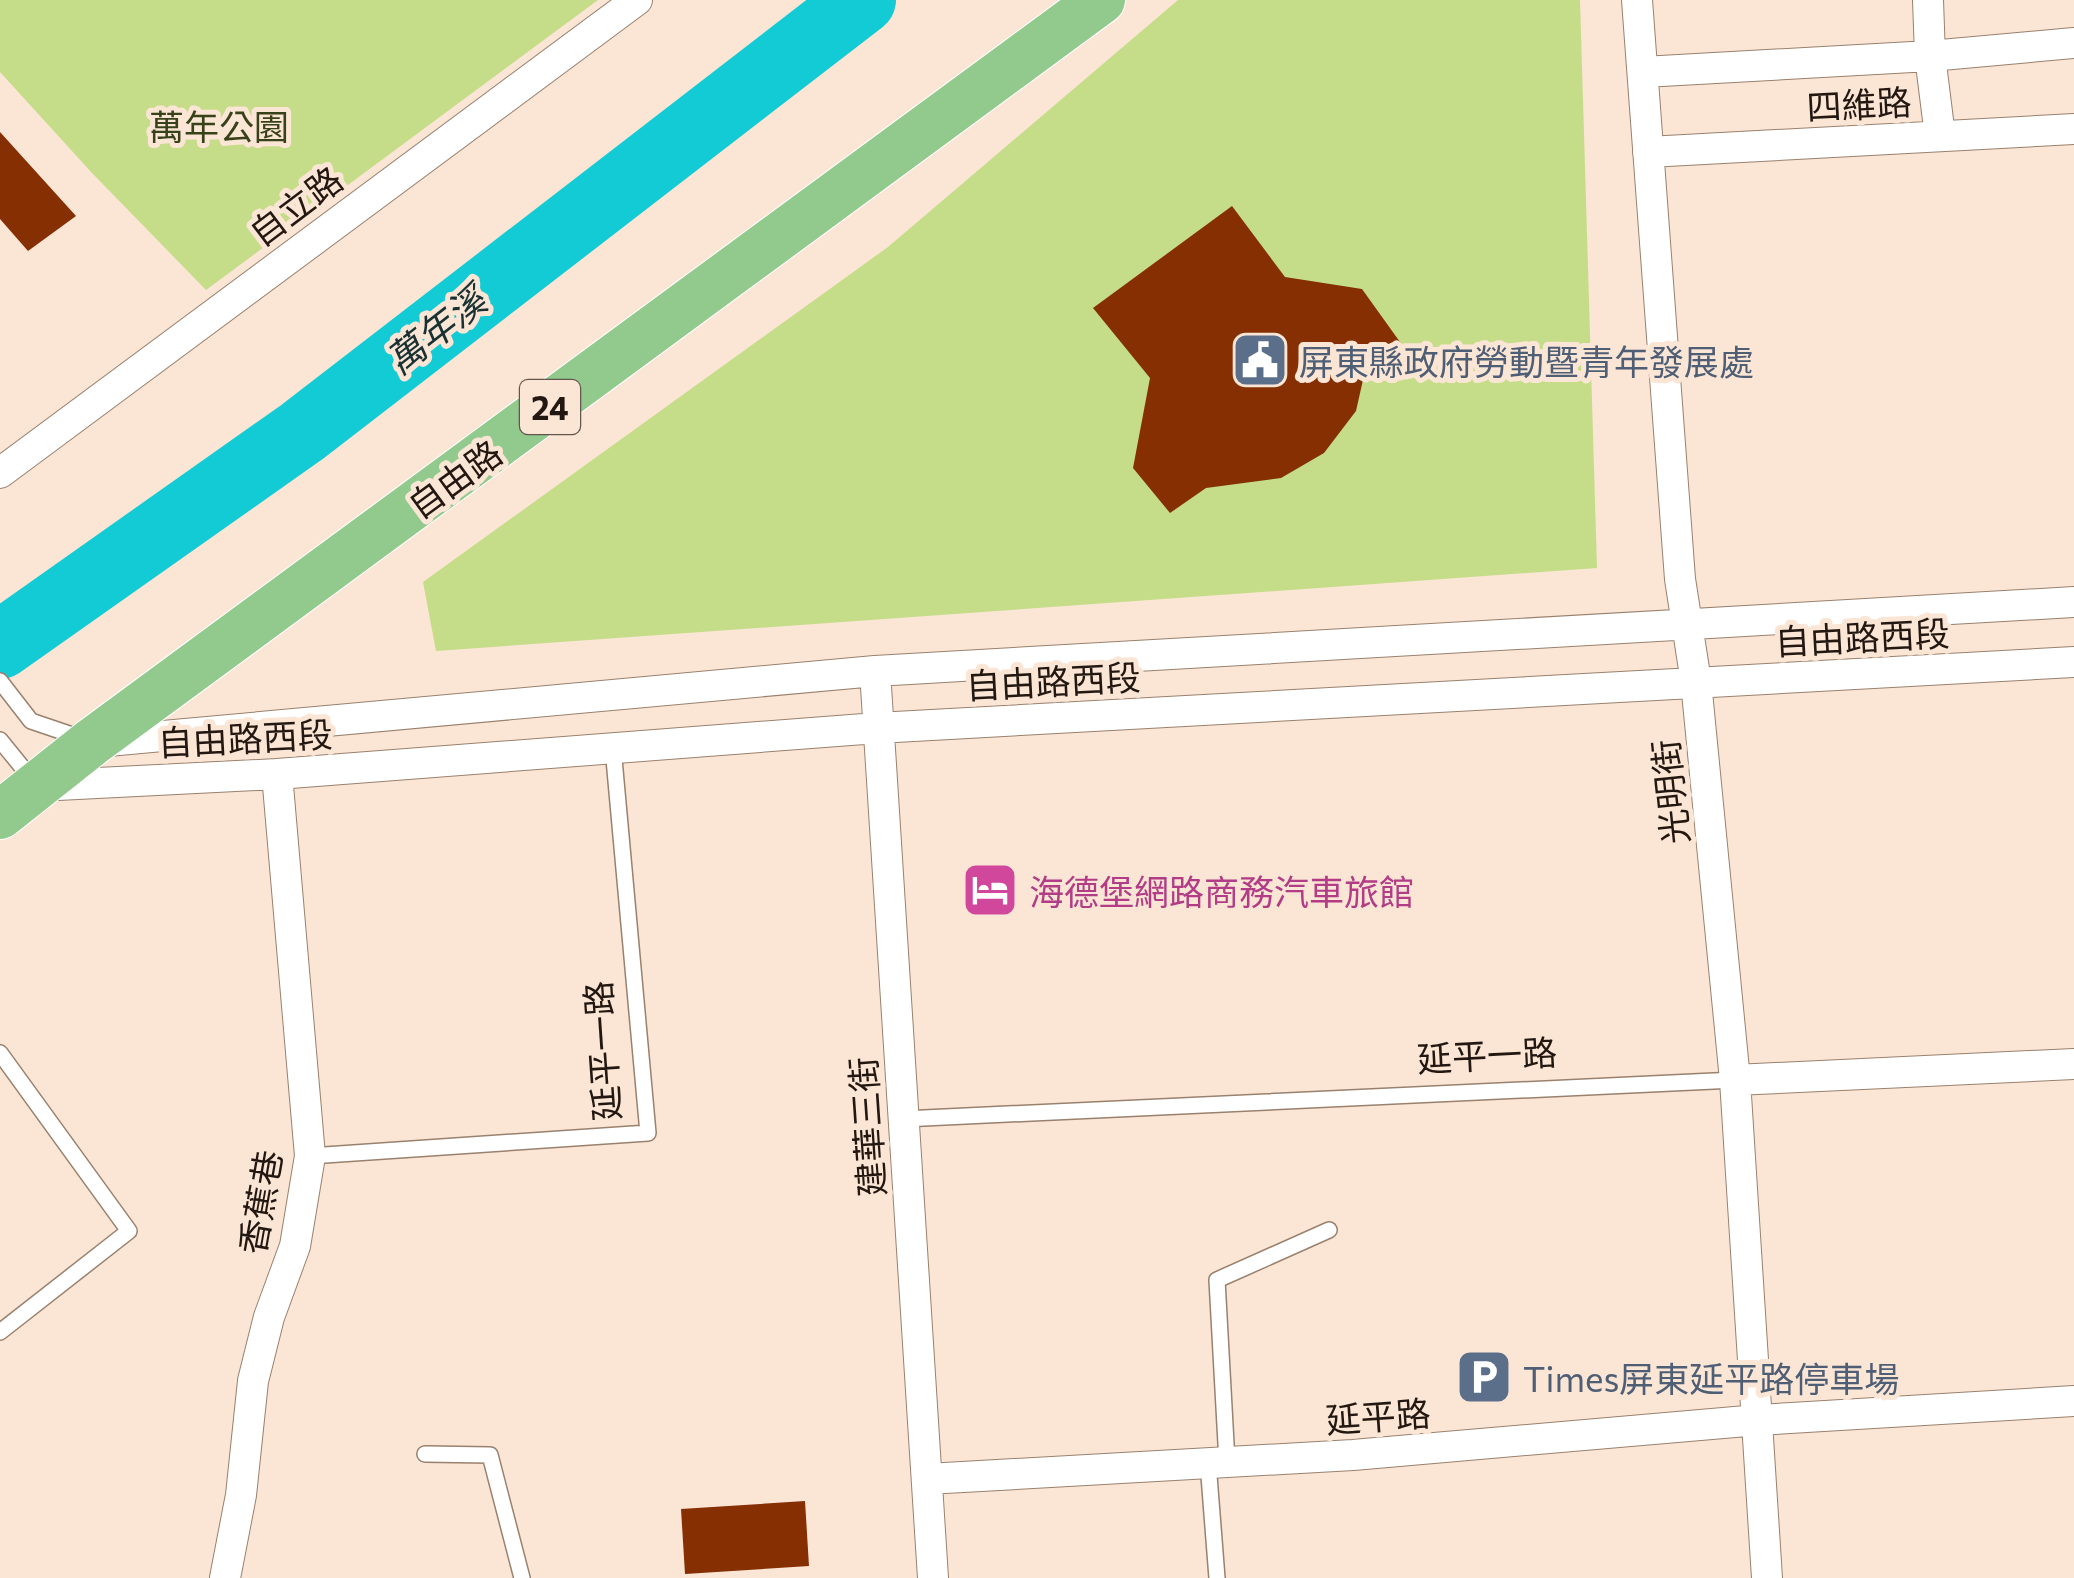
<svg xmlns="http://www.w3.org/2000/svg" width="2074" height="1578" font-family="Commissioner,'Noto Sans TC',sans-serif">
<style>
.green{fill:#c5dd89}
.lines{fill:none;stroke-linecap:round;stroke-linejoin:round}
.river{stroke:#13cbd4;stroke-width:68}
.building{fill:#852f03}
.service-casing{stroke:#99816e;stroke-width:18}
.minor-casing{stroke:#99816e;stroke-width:32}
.primary-casing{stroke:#fff;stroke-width:50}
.service{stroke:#fff;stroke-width:15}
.minor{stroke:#fff;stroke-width:30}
.primary{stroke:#92ca8e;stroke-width:48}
.labels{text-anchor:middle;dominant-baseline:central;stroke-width:10;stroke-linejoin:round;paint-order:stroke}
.shield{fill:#fbe5d5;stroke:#63564c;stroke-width:2.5}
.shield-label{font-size:32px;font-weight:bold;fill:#221811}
.street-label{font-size:35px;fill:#221811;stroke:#fbe5d5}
.park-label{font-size:35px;fill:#38421a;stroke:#fbe5d5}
.service-label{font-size:35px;fill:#4e5e75;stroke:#fbe5d5;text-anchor:start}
.hotel-label{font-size:35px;fill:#b23c85;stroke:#fbe5d5;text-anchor:start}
.water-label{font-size:38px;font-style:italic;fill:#183133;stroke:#fbe5d5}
</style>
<rect width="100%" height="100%" fill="#fbe5d5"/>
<path class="green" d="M0 0H598L206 290 92 173 0 72Z
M1178 0H1580L1597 568 436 651 423 582 888 247Z"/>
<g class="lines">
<path class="river" d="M0 645 302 432 862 0"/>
</g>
<path class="building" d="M0 132 76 216 28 251 0 219Z
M1232 206 1285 277 1362 289 1405 349 1365 371 1356 411 1324 453 1281 478 1206 488 1170 513 1133 468 1150 378 1093 308Z
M805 1501 809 1566 685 1574 681 1509Z"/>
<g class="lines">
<g class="service-casing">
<path id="service" d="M0 681 31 721 84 739
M0 740 35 783
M0 1053 129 1231 0 1332
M903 1119 1735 1080
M310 1156 648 1133 613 748
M425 1454 490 1455 522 1578
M1227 1462 1217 1280 1329 1230
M1208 1463 1217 1578"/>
</g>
<g class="minor-casing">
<path id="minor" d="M1637 0 1680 579 1696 682 1735 1080 1767 1578
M1928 0 1930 56 1940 136
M1643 72 1930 56 2074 43
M1648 152 2074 129
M0 473 637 0
M875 671 933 1578
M97 742 875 671 2074 602
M38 786 277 774 877 728 2074 662
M1735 1080 2074 1064
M927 1479 1353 1455 1758 1420 2074 1401
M225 1578 241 1495 253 1381 269 1317 295 1246 310 1156 277 774"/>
</g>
<g class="primary-casing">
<path id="primary" d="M0 815 92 742 1101 0"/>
</g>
<use href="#service" class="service"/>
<use href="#minor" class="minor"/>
<use href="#primary" class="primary"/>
</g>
<defs>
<g id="civic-square" transform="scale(2.875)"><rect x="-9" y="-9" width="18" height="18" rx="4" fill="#5c6f8a" stroke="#fbe5d5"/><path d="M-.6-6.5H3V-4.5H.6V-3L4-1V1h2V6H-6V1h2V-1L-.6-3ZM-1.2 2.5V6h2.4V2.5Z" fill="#fff"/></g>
<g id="hotel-square" transform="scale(2.875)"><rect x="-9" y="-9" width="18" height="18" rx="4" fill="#d1479c" stroke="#fbe5d5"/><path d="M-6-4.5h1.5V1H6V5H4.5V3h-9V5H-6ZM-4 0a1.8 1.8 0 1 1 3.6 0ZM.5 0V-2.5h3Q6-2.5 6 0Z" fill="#fff"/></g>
<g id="parking-square" transform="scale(2.875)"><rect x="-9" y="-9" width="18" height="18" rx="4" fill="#5c6f8a" stroke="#fbe5d5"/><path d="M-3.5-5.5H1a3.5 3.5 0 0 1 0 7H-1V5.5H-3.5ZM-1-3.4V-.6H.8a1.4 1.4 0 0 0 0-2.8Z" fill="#fff"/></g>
</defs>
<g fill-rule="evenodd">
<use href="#civic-square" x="1260" y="360"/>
<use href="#hotel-square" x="990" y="890"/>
<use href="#parking-square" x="1484" y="1377"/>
</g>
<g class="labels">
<rect class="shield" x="520" y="380" width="60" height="54" rx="8"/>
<g class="shield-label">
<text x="550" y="407">24</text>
</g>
<g class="street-label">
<text transform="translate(1859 103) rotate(-3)">四維路</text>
<text transform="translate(295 205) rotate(-37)">自立路</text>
<text transform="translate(454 478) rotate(-36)">自由路</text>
<text transform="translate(1862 636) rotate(-3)">自由路西段</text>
<text transform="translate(1053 680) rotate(-3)">自由路西段</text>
<text transform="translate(245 737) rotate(-3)">自由路西段</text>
<text transform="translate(1669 792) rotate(-96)">光明街</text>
<text transform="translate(601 1051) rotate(-94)">延平一路</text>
<text transform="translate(1487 1054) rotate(-3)">延平一路</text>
<text transform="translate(866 1127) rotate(-94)">建華三街</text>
<text transform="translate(259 1202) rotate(-80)">香蕉巷</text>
<text transform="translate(1378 1415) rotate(-4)">延平路</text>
</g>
<g class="park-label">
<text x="219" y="125">萬年公園</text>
</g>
<g class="service-label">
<text x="1299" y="360">屏東縣政府勞動暨青年發展處</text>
<text x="1523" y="1377">Times屏東延平路停車場</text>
</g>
<g class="hotel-label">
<text x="1029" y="890">海德堡網路商務汽車旅館</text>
</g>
<g class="water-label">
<text transform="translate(435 329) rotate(-38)">萬年溪</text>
</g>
</g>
</svg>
